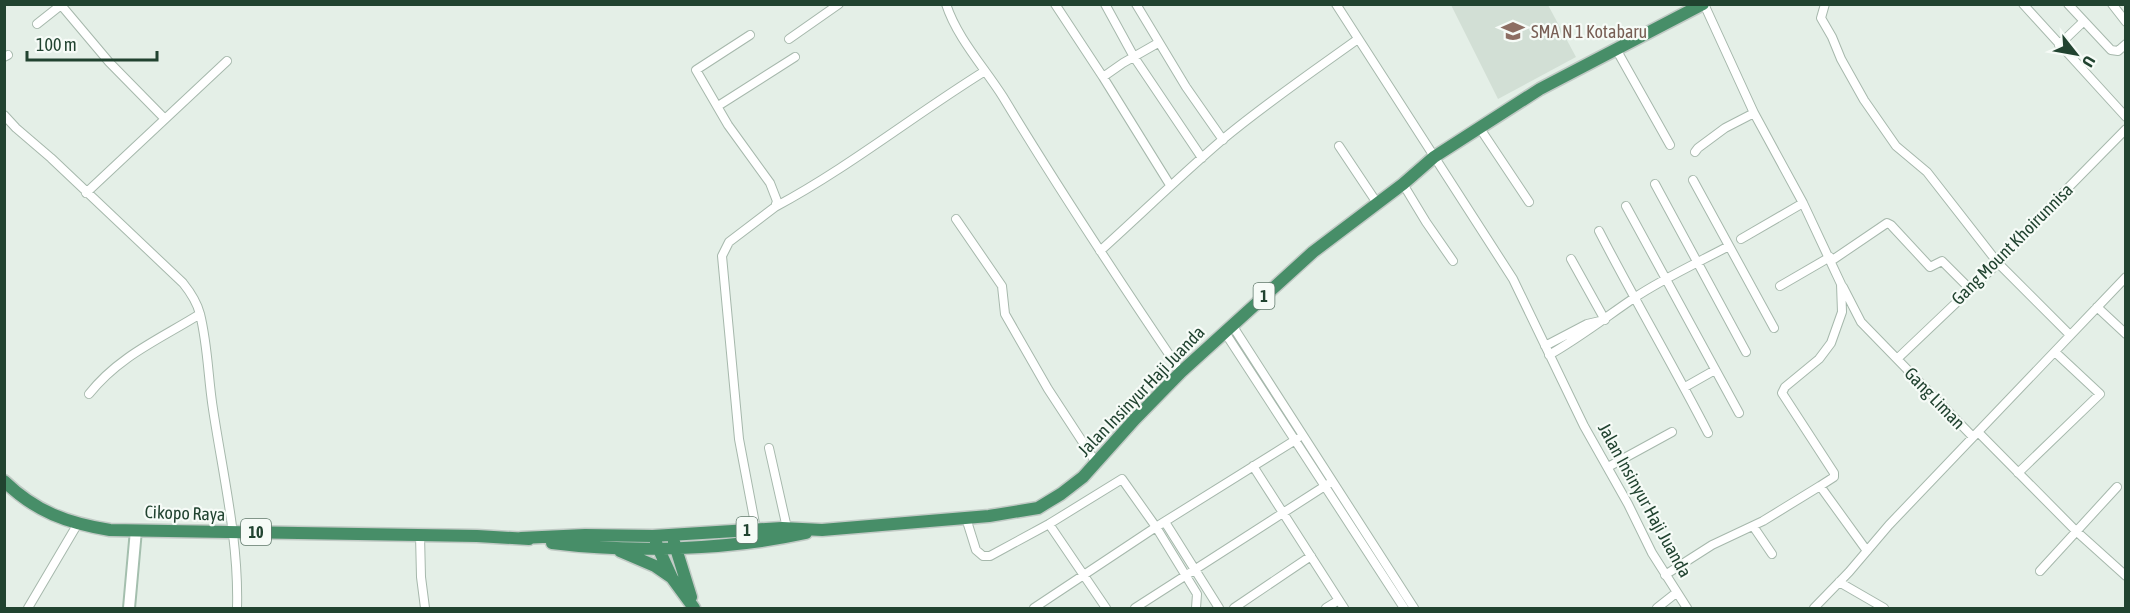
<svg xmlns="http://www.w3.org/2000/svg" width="2130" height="613" font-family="'Asap Condensed',sans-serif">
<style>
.built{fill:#d2dfd5}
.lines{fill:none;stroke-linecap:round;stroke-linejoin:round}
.minor-casing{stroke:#a6b8ac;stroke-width:10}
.secondary-casing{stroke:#a4bfae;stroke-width:14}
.trunk-casing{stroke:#c1cac5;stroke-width:15}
.minor{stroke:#fff;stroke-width:8}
.secondary{stroke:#fff;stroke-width:10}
.trunk{stroke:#478e68;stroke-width:12}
.labels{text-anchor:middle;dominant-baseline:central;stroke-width:4.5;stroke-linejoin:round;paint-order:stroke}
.shield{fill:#f6fbf7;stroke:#617a6c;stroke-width:1.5}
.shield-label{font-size:16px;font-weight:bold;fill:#214330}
.education-label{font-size:18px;fill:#785e54;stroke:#f6fbf7;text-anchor:start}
.street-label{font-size:18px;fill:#214330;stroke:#f6fbf7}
</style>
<rect width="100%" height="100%" fill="#e4efe7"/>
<path class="built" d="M1451 5H1548L1576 57 1498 99Z"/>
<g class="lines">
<g class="minor-casing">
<path id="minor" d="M946 4C957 38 984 67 1003 97 1060 191 1120 282 1181 372
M1055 4 1103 77
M1105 4 1134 57 1202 158
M1136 4 1186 87 1223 140
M1336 4 1513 279 1584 426 1628 504 1652 553 1687 608
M1704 4 1754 113 1803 203 1841 284 1842 312 1831 343 1819 359 1785 387 1782 393 1834 473V477L1820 486
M1825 4 1821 18 1832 37 1841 59 1864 100 1896 146 1927 172 1998 263 2070 335
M2023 4 2126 117
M2068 4 2111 50 2118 51 2126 44
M2112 4 2126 22
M37 24 61 5 109 62 164 118
M750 35 696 70 728 125 770 183 777 201 775 207 729 242 722 256 739 439 756 529
M789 39 839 4
M1158 43 1123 63 1103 77 1170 185
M2059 45 2084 21
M1616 49 1670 145
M4 57 8 55
M718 106 795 57
M4 115 16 128 51 158 183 283C191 293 197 302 200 314 208 346 208 378 213 409 223 475 239 542 237 608
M1479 127 1529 202
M1339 146 1377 203
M1695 152 1698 148 1725 128 1754 113
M1693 180 1774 328
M1403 184 1426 222 1453 261
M1655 184 1746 352
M86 193 227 61
M1626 206 1739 413
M775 207C848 168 914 115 985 71
M956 219 1002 286 1005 314 1048 389 1097 464
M1599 231C1634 299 1673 365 1708 433
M1741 239 1803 203
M1100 251C1141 214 1180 176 1222 140 1265 104 1312 72 1358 39
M1571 259 1605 320
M1831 261 1887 223 1891 225 1930 267 1942 261 1970 289
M1780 286 1830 257
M1843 287 1861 322 1973 437
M2097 307 2126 334
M1232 325 1414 608
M1224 331 1404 608
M1545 346 1587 324 1600 321
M1549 355C1579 338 1606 317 1634 298 1664 278 1697 263 1729 246
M1898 358 1998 263 2064 192 2126 129
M1685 387 1715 370
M89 394C119 356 160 339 200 314
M1978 432 2076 531 2126 576
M769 448 787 528
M1253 466 1344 608
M1608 467 1672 432
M2018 473 2100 394 2055 352
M966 518 976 550 983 556H990L1049 524 1122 479 1156 527 1197 594 1196 608
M1165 522 1219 608
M1049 524 1106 608
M1753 526 1772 554
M420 535 421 577 425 608
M2040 571 2117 487
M1665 575 1712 545 1763 521 1820 486 1867 551
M1839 582 1884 608
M28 608 77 525
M1034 608 1156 527 1297 439
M1135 608 1328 484
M1234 608 1311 556
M1326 608 1339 600
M1657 608 1676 593
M1814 608 1849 572 1889 525 2126 277"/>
</g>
<g class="secondary-casing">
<path id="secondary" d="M129 608 136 530"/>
</g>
<g class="trunk-casing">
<path id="trunk" d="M4 481C36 512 67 523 110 530L477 536 529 539
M521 538 585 535 653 536 782 528 822 530 989 516 1038 508 1061 494 1083 477 1135 419 1181 372 1313 252 1403 184 1434 157 1540 89 1703 4
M674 542 691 597
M552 543C631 553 728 550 806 533
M656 543 672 578 694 608
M620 551 655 566 671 577"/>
</g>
<use href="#minor" class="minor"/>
<use href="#secondary" class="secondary"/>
<use href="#trunk" class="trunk"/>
</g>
<defs>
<g id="school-bare" transform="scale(1.8)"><path d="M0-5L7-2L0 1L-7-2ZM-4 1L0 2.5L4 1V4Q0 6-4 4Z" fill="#8d6e63" stroke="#f6fbf7" stroke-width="2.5" paint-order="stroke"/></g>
</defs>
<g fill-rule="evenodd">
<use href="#school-bare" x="1513" y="31"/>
</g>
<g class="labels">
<g class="shield">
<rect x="1253.5" y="283" width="21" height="26" rx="4.5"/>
<rect x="736.5" y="517" width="21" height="26" rx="4.5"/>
<rect x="241" y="519" width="30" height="26" rx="4.5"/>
</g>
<g class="shield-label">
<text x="1264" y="296">1</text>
<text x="747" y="530">1</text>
<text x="256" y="532">10</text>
</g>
<g class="education-label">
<text x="1531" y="31">SMA N 1 Kotabaru</text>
</g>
<g class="street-label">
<text transform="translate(2012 244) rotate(-45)">Gang Mount Khoirunnisa</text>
<text transform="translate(1141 391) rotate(-46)">Jalan Insinyur Haji Juanda</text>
<text transform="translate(1935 398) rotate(46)">Gang Liman</text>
<text transform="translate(1645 500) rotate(61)">Jalan Insinyur Haji Juanda</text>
<text transform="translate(185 513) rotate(2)">Cikopo Raya</text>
</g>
</g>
<rect width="2130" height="613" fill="none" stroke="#214330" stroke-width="12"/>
<g transform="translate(2076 54) rotate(121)" stroke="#f6fbf7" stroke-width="4.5" paint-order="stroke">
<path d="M0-4.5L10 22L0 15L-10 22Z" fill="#214330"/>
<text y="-9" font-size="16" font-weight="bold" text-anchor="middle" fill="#214330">U</text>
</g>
<path d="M27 51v9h130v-9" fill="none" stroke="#214330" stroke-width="3"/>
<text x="36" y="51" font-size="18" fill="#214330" stroke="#f6fbf7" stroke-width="4.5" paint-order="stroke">100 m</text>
</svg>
